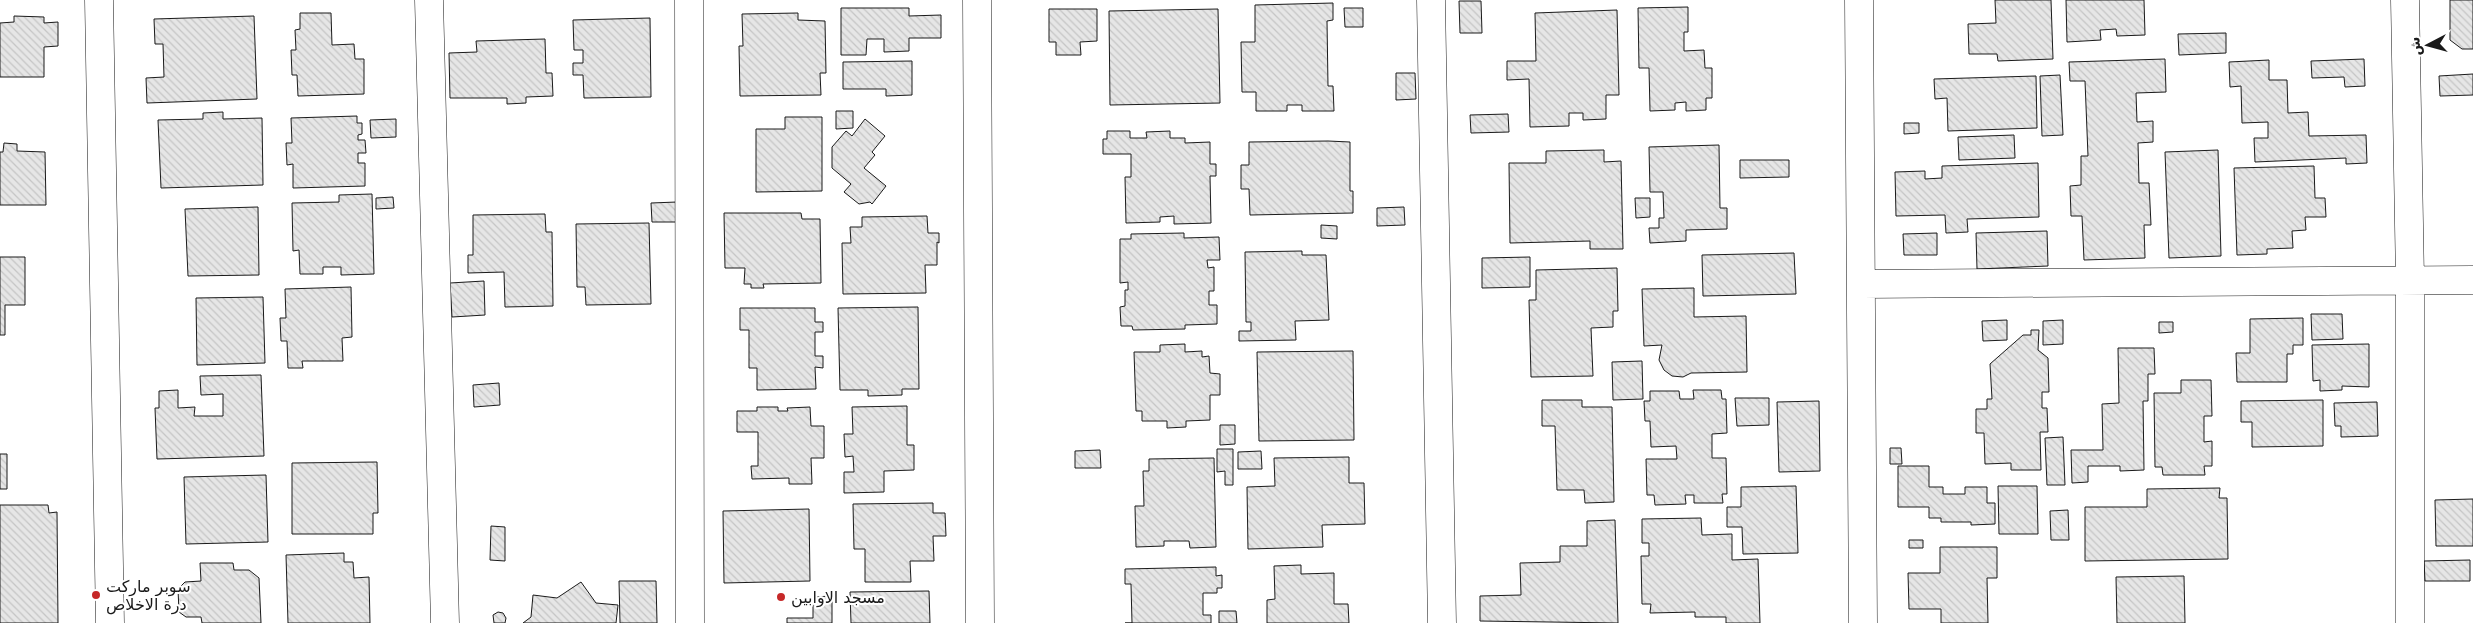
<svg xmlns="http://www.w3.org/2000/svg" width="2473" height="623" font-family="'DejaVu Sans','Noto Naskh Arabic',sans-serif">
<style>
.building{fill:url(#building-back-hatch);stroke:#1a1a1a}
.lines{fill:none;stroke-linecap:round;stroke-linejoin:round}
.street-casing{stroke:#1a1a1a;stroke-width:29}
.street{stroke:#fff;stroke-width:28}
.poi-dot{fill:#c62828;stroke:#fff;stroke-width:2}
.labels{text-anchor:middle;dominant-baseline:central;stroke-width:4;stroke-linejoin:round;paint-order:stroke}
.poi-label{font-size:16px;fill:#1a1a1a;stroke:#fff;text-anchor:start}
</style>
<defs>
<pattern id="building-back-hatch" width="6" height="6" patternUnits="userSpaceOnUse" patternTransform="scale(1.25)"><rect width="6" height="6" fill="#e6e6e6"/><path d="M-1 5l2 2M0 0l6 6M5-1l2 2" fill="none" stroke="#c5c5c5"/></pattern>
</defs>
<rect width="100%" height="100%" fill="#fff"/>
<path class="building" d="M1995 0H2051L2053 59 1998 61 1997 54H1969L1968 24 1996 23Z
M2066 0H2144L2145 35 2117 36 2116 29 2100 30 2101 40 2067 42Z
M2450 0H2473V49H2462L2450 40Z
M1459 1H1481L1482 33H1460Z
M1333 3V20L1327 21 1328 86H1333L1334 111H1302V105H1287V111H1256V92H1242L1241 42H1255V5Z
M1688 7V32H1684V51L1704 50 1705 68H1712V98H1706V110L1686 111V102L1675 103V110L1650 111 1649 68H1639L1638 8Z
M841 8H909V16L941 15V38H909V51L884 52V39H867L866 55H841Z
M1344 8H1363V27H1345Z
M1049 9H1097V41L1080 42 1081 55H1056V42H1049Z
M1218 9 1220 103 1110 105 1109 11Z
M1617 10 1619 95H1606V119L1583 120V113H1569V126L1530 127 1529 79 1507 80V61H1536L1535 13Z
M300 13H331L332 45 354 44 355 59H364V94L298 96 297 75H292L291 50H296L295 30 300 29Z
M798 13V20L825 21 826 73H820L821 95 740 96 739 46H743L742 14Z
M14 16 44 17V23L58 22V46L44 47V77H0V23L14 22Z
M254 16 257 99 147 103 146 78 164 77 163 44H155L154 19Z
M650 18 651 97 584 98 583 75H573V63H583V50H574L573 20Z
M2226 33V53L2179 55 2178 34Z
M545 39 546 73H552L553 96 526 97V103L507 104V98H450L449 53 477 52 476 41Z
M2165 59 2166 92 2136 93 2137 122 2153 121V142L2138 143 2139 183H2149L2151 225H2144L2145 258 2084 260 2082 216H2071L2070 186 2081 185V156H2088L2085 81H2070L2069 62Z
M2364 59 2365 86 2345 87 2344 77 2312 78 2311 61Z
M2269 60V80H2287L2288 113 2308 112 2309 136 2366 135 2367 163 2346 164V158L2255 162 2254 138H2268V122L2242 123 2241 86 2230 87 2229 62Z
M912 61V95L886 96V89H843V62Z
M1396 73H1415L1416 99 1396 100Z
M2473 74V95L2440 96 2439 76Z
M2060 75 2063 135 2042 136 2040 76Z
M2036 76 2037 128 1948 131 1947 98 1935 99 1934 79Z
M836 111H853V128L836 129Z
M223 112V119L262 118 263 185 161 188 158 120 203 119V113Z
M1508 114 1509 132 1471 133 1470 115Z
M357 116V123H362V134L358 135V140H365L366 153H358V163H365V186L293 188V164L287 165 286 143H292L291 118Z
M785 117H822V191L756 192V129H785Z
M396 119V137L371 138 370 120Z
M865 119 885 136 872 152 875 155 864 168 886 186 872 204 870 202 859 204 844 192 851 184 832 168V147L846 131 852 136Z
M1904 123H1919V133L1904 134Z
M1107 131H1130V138H1147L1146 132 1170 131V138H1185V143L1210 142V164H1216V176H1210L1211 223 1174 224V216L1160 217V222L1126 223 1125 177H1131V154H1103V139H1107Z
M2014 135 2015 158 1959 160 1958 137Z
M1328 141 1350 142V191H1353V213L1250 215 1249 189H1241V165H1249V142Z
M4 143 17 144V151L45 152 46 205H0V152H3Z
M1719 145 1720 208H1727V229L1686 230V241L1650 243 1649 228H1659V218H1664L1663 192H1650L1649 147Z
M1604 150V162L1621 161 1623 249H1590V241L1510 243 1509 163H1546V151Z
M2218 150 2221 256 2169 258 2165 152Z
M1740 160H1789V177L1740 178Z
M2038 163 2039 217 1967 219 1968 232 1946 233 1945 215 1896 216 1895 172 1925 171V179L1942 178V166Z
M2314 166 2315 198H2325L2326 217H2305L2306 230 2292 231 2293 248 2267 249V254L2237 255 2234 168Z
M372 194 374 274 341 275V267H323V274H300L299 250 293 251 292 203 339 202V195Z
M393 197 394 208 376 209V198Z
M1635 198H1650V217L1636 218Z
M677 202 678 222H652L651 203Z
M258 207 259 275 188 276 185 209Z
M1404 207 1405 225 1377 226V208Z
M724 213H801L802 219H820L821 283 763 284 764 288H751V284H744L745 268H725Z
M545 214 546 232H552L553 306 505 307 504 272 468 273V255H473V215Z
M927 216 928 233H939V243L937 242V265H925L926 293 843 294 842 243H851L850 227H862V217Z
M649 223 651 304 586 305 585 287H577L576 224Z
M1321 225 1337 226V239L1321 238Z
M2047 231 2048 266 1977 269 1976 233Z
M1184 233V238L1219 237 1220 260H1207L1208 268 1214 267V291H1209V305H1217V324L1185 325V329L1133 330 1132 326H1121L1120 307 1125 306V290H1128V282L1120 283V239H1131V234Z
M1937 233V255H1904L1903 234Z
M1302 251V255H1326L1329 320 1295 321 1296 340 1239 341V331H1251V322H1246L1245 252Z
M1794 253 1796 294 1703 296 1702 255Z
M0 257H25V305H5V335H0Z
M1530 257V287L1482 288V258Z
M1617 268 1618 311H1613V327L1591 328 1593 376 1531 377 1529 300H1536V270Z
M484 281 485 315 452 317 450 283Z
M351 287 352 337 342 338 343 361H302L303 368H288L287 341H281L280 318H286L285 289Z
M1694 288V317L1746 316 1747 372 1691 373 1683 377 1672 376 1664 370 1659 360 1662 345 1644 346 1642 289Z
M263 297 265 363 197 365 196 298Z
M918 307 919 389H902V395L868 396V390H840L838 308Z
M740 308H815V322H823V332H815V356H823V368L815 367 816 389 757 390V368H749V330H740Z
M2311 314H2342L2343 339 2312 340Z
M2303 318V345H2293V354H2287V382H2237L2236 353H2250V319Z
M2007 320V340L1983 341 1982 321Z
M2063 320V344L2043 345V321Z
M2159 322H2173V332L2159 333Z
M2031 330H2039L2038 350 2048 358 2049 392H2042V408H2047L2048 432H2040L2041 470H2011V463L1985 464 1984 433H1976V409H1987V399H1992L1990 364 2023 335H2031Z
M1185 344V352L1202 351V357L1209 356 1210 373 1220 374V395H1210V420L1186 421V427L1167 428V421H1142V411H1136L1134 352H1160V345Z
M2369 344V387L2342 386V390L2320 391V380L2313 381 2312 345Z
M2118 348H2154L2155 374H2148V401H2143L2144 470 2120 471V466H2088V482L2072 483 2071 450H2103L2102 404 2119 403Z
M1353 351 1354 440 1259 441 1257 352Z
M1642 361 1643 399 1613 400 1612 362Z
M261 375 264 456 157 459 155 408H159V391L178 390V408L195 407 194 416H223V394L201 395 200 376Z
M2181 380H2211L2212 416H2204V442L2212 441V466H2204L2205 475H2163L2162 467H2155L2154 393H2181Z
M499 383 500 405 474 407 473 385Z
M1693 390H1721L1722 399H1726L1727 433 1712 434V458H1726L1727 494H1722L1723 503H1694V495H1685L1686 504 1655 505 1654 495H1647L1646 459H1677L1676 446 1651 447 1650 421H1645L1644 401H1650V391H1679L1680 399H1694Z
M1735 398H1769V425L1737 426Z
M1542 400H1582V407H1612L1614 502 1585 503 1584 490H1557L1555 426H1542Z
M2323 400V446L2252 447V422H2241V401Z
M1819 401 1820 471 1779 472 1777 402Z
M2377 402 2378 436 2341 437V426H2335L2334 403Z
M907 406V445H914V470L884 471V492L844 493V472H854L853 456 845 457 844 434H853L852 407Z
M757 407H778V411H788L787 408 810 407 811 426H824V458H811L812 484H789V478L752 479 751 466H758V432H737V411H757Z
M1220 425H1235V444L1220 445Z
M2063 437 2065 485H2047L2045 438Z
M1890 448H1901L1902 464H1890Z
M1217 449H1233V485H1225V471L1217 472Z
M1100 450 1101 468H1075V451Z
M1261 451 1262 469H1238V452Z
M0 454H7V489H0Z
M1349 457V483H1364L1365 524 1322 525 1323 547 1248 549 1247 487 1275 486 1274 458Z
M1214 458 1216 547 1190 548 1189 541H1164V546L1136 547 1135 506H1144L1143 471H1149V459Z
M377 462 378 513H373V534H292V463Z
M1898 466H1929V487H1943V494H1965V487H1987V503H1995V524L1971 525V522H1941V518H1929V507H1898Z
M266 475 268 542 186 544 184 477Z
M1796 486 1798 553 1743 554 1742 527H1727V507H1741V487Z
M1998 486H2037L2038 534H1999Z
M2220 488 2219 498H2227L2228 559 2085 561V507H2147V489Z
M2473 499V546H2436L2435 500Z
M933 503V513H945L946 536H933L934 561H910L911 582H865V549H854L853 504Z
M0 505H48L49 513 57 512 58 623H0Z
M809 509 810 581 724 583 723 511Z
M2068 510 2069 540H2051L2050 511Z
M1701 518 1702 535 1732 534V560L1758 559 1760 623H1726V617H1695V612L1650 613 1651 604H1642L1641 556H1649V543H1642V519Z
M1615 520 1618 623 1480 621V596L1521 595 1520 563 1560 562V546H1587V521Z
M491 526 505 527V561L490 560Z
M1909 540H1923V548H1909Z
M1940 547H1997V578H1987L1988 623H1941V609H1909L1908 573H1940Z
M344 553V562H353L354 578 369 577 370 623H288L286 555Z
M2470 560V581H2425L2424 561Z
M200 563H233L234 570H249L259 578 261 623H202L201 617H186L179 612 178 589 185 582 201 581Z
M1301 565V574L1334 573V604H1348L1349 623H1267V600L1275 599 1274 566Z
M1216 567V576L1222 575V588H1217V593H1203V615H1211V623H1125H1132L1131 584H1125V569Z
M2184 576 2185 623H2117L2116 577Z
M619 581H656L657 623H620Z
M581 582 596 603 618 605 616 623H523L531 617 533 595 557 598Z
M929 591 930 623H851L850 592Z
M832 596V623H787V618H813V597Z
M1219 611H1236L1237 623H1219Z
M498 612 503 613 506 618 505 623H494L493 615Z"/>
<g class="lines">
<g class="street-casing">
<path id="street" d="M99 0 110 623
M429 0 445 623
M689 0 690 623
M977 0 980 623
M1431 0 1442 623
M1859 0 1863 623
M2405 0 2410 280V623
M1862 284 2473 280"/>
</g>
<use href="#street" class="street"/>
</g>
<g class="poi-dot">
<circle cx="96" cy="595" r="5"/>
<circle cx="781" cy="597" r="5"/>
</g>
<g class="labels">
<g class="poi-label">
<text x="106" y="586">سوبر ماركت<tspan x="106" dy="18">درة الاخلاص</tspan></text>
<text x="791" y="597">مسجد الاوابين</text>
</g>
</g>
<g transform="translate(2428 45) rotate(264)" stroke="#ffffff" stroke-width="4" paint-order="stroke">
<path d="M0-4L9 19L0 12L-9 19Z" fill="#1a1a1a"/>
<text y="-8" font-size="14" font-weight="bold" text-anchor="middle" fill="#1a1a1a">ش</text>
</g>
</svg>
